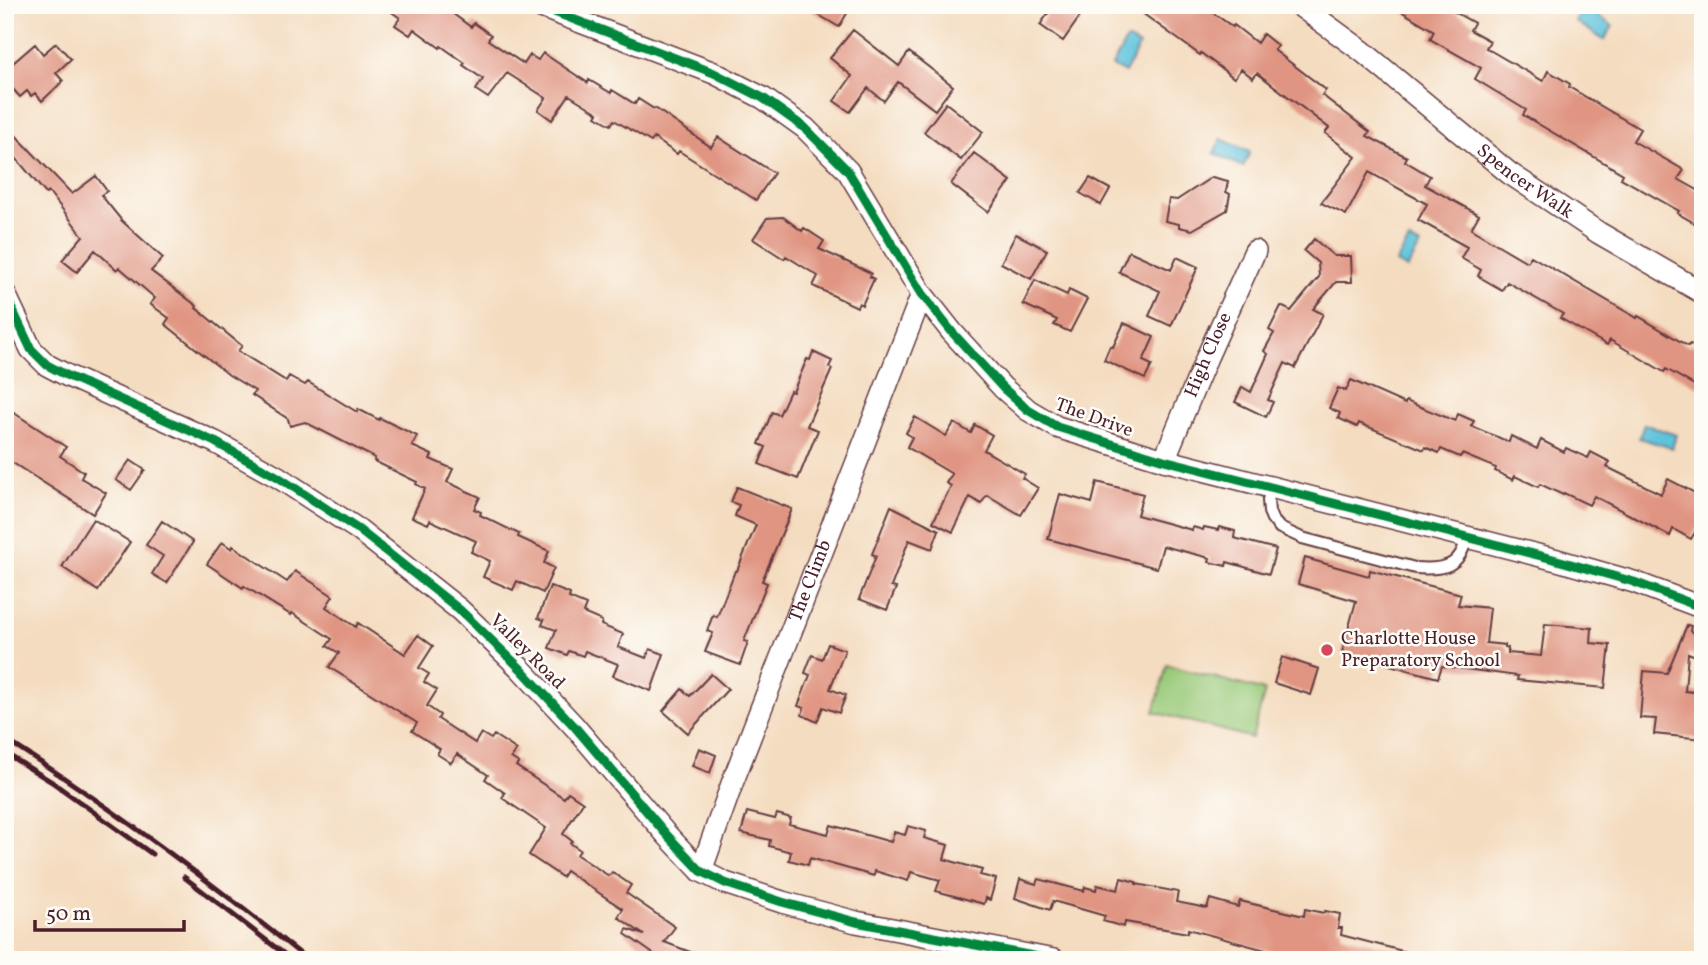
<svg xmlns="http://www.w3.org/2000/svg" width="1708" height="965" font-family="Vollkorn,serif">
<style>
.green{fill:#99c978;stroke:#727452;stroke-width:2}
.water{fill:#5dc2db;stroke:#547083;stroke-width:2}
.building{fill:#e09582}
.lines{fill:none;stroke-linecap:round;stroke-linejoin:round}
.lane-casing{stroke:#643b41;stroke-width:14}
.street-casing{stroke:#643b41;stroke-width:24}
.lane{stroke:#fff;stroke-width:10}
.street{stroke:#fff;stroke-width:21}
.rail{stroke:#4a1f2b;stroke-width:5}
.cycleway-casing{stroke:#fdfcf7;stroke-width:13}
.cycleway{stroke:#00873e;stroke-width:9}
.poi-dot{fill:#d1495b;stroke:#fdfcf7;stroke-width:2.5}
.labels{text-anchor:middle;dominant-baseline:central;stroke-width:5;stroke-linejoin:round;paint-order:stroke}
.street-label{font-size:19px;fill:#4a1f2b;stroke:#fdfcf7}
.poi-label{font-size:19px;fill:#4a1f2b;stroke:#fdfcf7;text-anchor:start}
</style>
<rect width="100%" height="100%" fill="#fdfcf7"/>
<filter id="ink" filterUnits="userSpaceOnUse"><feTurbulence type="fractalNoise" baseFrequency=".0143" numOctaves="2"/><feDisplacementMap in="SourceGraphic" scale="14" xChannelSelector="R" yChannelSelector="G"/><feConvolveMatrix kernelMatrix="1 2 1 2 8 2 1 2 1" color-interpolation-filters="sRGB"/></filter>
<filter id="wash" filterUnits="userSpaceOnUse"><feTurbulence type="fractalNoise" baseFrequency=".00686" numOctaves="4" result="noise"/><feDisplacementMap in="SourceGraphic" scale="28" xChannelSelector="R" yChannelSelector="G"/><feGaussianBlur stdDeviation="1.57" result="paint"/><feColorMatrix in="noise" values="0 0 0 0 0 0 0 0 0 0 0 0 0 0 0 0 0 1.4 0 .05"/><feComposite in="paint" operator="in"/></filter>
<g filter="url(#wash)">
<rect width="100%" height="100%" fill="#f4dcc0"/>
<path class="green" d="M1167 665 1265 691 1252 738 1154 712Z"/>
<path class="water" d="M1584 7 1613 26 1604 40 1575 21Z
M1127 39 1139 46 1125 73 1112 66Z
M1221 139 1250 152 1243 167 1214 153Z
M1409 240 1420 246 1407 269 1396 263Z
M1644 424 1676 435 1672 448 1639 438Z"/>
<g id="blocks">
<path class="building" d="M382 5H441L471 27 474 23 491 35 488 40 524 64 530 55 538 60 543 53 588 83 589 80 611 93 612 90 635 104 638 99 654 109 655 108 711 147 718 137 774 173 756 200 679 151 677 154 654 138 651 142 614 120 611 125 596 116 598 113 569 95 552 120 538 110 546 98 507 73 488 98 476 90 483 79 463 65 465 63 441 46 440 48 414 29 410 35 395 25 400 18Z
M802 5H852L839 27Z
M1054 5H1088L1063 41 1040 25Z
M1131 5H1202L1233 27 1234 25 1257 43 1263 34 1278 46 1274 50 1326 90 1322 95 1370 132 1367 136 1407 157 1405 161 1430 176 1425 185 1479 215 1471 229 1527 262 1531 256 1637 318 1638 316 1688 346 1690 344 1703 351V390L1666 369 1664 372 1610 340 1607 345 1560 318 1563 314 1507 282 1502 290 1478 276 1481 270 1461 258 1467 247 1418 220 1427 204 1369 172 1346 215 1321 203 1356 157 1325 133 1329 128 1257 73 1253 78 1241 69 1234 78 1201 53 1200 55Z
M1391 5H1442L1474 23 1470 30 1490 41 1486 48 1543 81 1548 71 1570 84 1569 87 1640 129 1633 141 1684 170 1678 179 1703 193V228L1677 213 1679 211 1621 178 1623 174 1523 115 1526 110 1475 79 1481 68 1430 39 1434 31Z
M853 30 899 66 909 52 953 86 935 110 898 82 884 101 868 88 850 112 834 101 852 76 830 58Z
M56 43 71 59 56 73 63 81 42 101 35 93 31 96 27 91 20 97 5 80V70L35 44 43 54Z
M946 103 983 132 961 160 924 132Z
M5 124 72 194 96 176 107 191 101 195 122 221 163 258 151 271 197 306 196 308 242 346 238 351 286 381 289 376 305 385 308 382 357 412 358 409 379 420 380 418 417 436 412 446 432 455 430 459 453 469 447 482 480 497 474 509 481 512 480 515 519 534 518 537 549 551 544 563 554 568 543 593 517 581 513 590 483 577 490 561 471 552 476 541 430 520 428 524 412 517 425 489 416 484 417 482 374 461 375 458 305 422 290 426 288 419 252 395 255 391 229 375 165 324 169 318 150 304 155 298 119 267 117 270 95 250 77 272 62 260 83 236 49 192 46 194 5 145Z
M974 153 1011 181 988 212 951 184Z
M1212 177 1228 181 1226 192 1230 194 1227 210 1192 230 1179 227V224L1165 221 1169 199 1177 200Z
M1090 178 1110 189 1101 205 1080 193Z
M783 217 802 231 804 228 824 241 819 249 871 273 870 277 874 279 862 305 859 303 857 307 813 286 818 276 786 256 784 259 753 239 767 218Z
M1016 234 1047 250 1031 279 1001 263Z
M1314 239 1334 256H1351L1352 282H1336L1313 309 1323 314 1295 368 1285 363 1268 400 1273 402 1266 417 1235 402 1242 387 1251 392 1268 354 1264 351 1274 333 1269 330 1281 306 1291 311 1319 277 1318 263 1304 251Z
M1129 251 1171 270 1177 257 1198 267 1171 326 1149 316 1160 291 1119 272Z
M1035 280 1067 295 1069 290 1087 299 1070 332 1054 325 1057 320 1023 304Z
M1124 323 1154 337 1143 361 1152 365 1145 379 1104 360 1110 346 1113 347Z
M813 352 832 361 829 367 832 369 807 426 818 430 798 479 759 464 766 447 759 444 772 412 779 415 790 391 793 392 807 359 810 360Z
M1351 380 1405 404 1406 401 1455 421 1458 414 1474 421 1471 426 1509 442 1511 436 1537 449 1541 440 1564 452 1566 448 1588 458 1591 452 1610 462 1607 467 1661 494 1668 479 1703 497V532L1697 529 1691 539 1673 529 1670 536 1594 496 1589 505 1564 493 1563 495 1540 484 1538 487 1515 476 1513 480 1495 471 1496 468 1462 454 1460 457 1441 449 1439 453 1425 447 1424 450 1359 423 1357 427 1338 418 1340 413 1329 408 1338 388 1346 391Z
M5 407 66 447 60 456 84 472 81 478 106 493 93 514 5 458Z
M915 417 946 436 954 423 971 433 975 425 992 435 984 450 1025 474 1022 478 1038 488 1021 515 987 495 981 504 970 497 953 532 933 522 951 486 946 483 952 474 907 447 912 437 906 433Z
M130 460 145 470 131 490 116 480Z
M1097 482 1143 494 1137 515 1192 530 1193 527 1203 530 1204 527 1218 530 1219 527 1235 531 1234 538 1276 549 1269 574 1227 562 1226 566 1209 562 1210 558 1163 546 1157 568 1048 539 1060 494 1092 503Z
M737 487 792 509 762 581 767 583 744 641 748 642 740 665 705 652 713 633 707 631 713 615 717 617 735 571H737L756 525 735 516 739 505 731 502Z
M891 506 939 530 932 549 909 540 891 587 896 588 887 610 859 599 876 556 872 554Z
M93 519 130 542 98 591 62 567Z
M162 521 193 542 167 583 152 574 163 556 146 545Z
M222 542 232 549 233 546 287 582 295 571 333 596 326 607 356 627 358 623 405 654 418 635 433 646 419 668 429 674 424 682 437 690 427 706 440 715 438 719 475 743 481 733 491 739 494 735 517 750 511 758 519 763 516 766 564 798 568 792 583 802 563 834 572 841 570 843 580 850 577 855 609 876 612 872 631 885 626 893 675 927 664 942 706 958V960H662L625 934 627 929 644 935 618 917 623 909 566 871 562 877 529 855 546 828 502 798 505 793 485 779 488 775 457 754 451 763 437 754 440 749 412 731 417 723 329 667 339 653 327 646 332 639 292 613 291 615 244 586 243 588 207 564Z
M1305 558 1369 576 1370 570 1461 594 1458 605 1490 608 1486 643 1505 645V647L1508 648V653L1541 656 1545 624 1592 628 1591 643 1610 645 1605 688 1517 680 1518 676 1442 666 1438 678 1342 652 1356 601 1298 584Z
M550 586 570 594 569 598 586 605 583 613 602 621 601 625 623 634 618 647 646 658 650 649 664 654 651 691 613 676 618 664 585 651 583 656 569 651 567 655 549 648 556 630 542 625 544 620 538 618Z
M1687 625 1691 626 1690 631 1703 637V659L1688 653 1685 691 1703 693V739L1654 734 1656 719 1640 718 1644 671 1667 673Z
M828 644 845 650 830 689 846 695 839 713 823 707 817 722 802 715 804 708 798 706 810 675 805 673 812 655 822 659Z
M1282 657 1319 669 1311 695 1274 683Z
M711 674 728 689 688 733 663 711 682 689 690 696Z
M699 748 716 755 710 773 692 766Z
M747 812 775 819 777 814 791 818 789 824 828 834 831 825 891 842 894 832 905 835 908 826 926 831 924 838 948 845 944 859 982 870 980 875 996 879 990 900 986 898 984 904 936 891 940 880 911 872 908 881 875 871 874 876 810 858 808 865 789 860 791 852 769 846 770 840 741 833Z
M1121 878 1136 882V884L1178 892 1176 902 1207 908 1210 899 1238 907 1240 901 1304 916 1305 909 1324 913 1325 911 1340 914 1338 928H1342L1341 935 1414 954 1413 960H1302L1188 929V933L1125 922 1124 927 1103 921 1105 916 1053 901 1050 910 1015 898 1020 879 1036 884 1038 879 1084 891 1085 887 1096 890 1097 885 1118 890Z"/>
</g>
</g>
<g filter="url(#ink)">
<use href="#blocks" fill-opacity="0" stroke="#643b41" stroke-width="2"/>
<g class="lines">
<g class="lane-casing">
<path id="lane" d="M1271 487 1268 500 1269 512 1272 519 1280 528 1302 538 1415 568C1443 570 1460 568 1467 537"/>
</g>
<g class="street-casing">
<g id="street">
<path d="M536 5 714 73 763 98 805 128 848 171 922 294 952 332 1003 388 1028 410 1057 427 1164 460 1557 560 1634 582 1703 608"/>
<path id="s1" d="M1299 5 1362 51 1509 173 1599 233 1703 293"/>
<path d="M5 294 31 349 47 365 68 376 215 442 278 477 359 530 460 610 520 668 575 727 666 834 701 871 725 883 782 902 856 922 1054 960"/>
<path id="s2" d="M1164 460 1207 357 1255 251"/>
<path id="s3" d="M701 871 733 781 922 294"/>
</g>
</g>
<use href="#lane" class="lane"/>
<use href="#street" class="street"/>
<path class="rail" d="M5 739C110 806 211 882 308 960
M5 753 52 782 152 854
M184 877 292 960"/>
<g class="cycleway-casing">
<path id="cycleway" d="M536 5 714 73 763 98 805 128 848 171 922 294 952 332 1003 388 1028 410 1057 427 1164 460 1557 560 1634 582 1703 608
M5 294 31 349 47 365 68 376 215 442 278 477 359 530 460 610 520 668 575 727 666 834 701 871 725 883 782 902 856 922 1054 960"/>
</g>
<use href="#cycleway" class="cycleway"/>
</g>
</g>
<circle class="poi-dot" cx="1327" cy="650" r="7"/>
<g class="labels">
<g class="street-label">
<text stroke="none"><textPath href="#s1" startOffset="287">Spencer Walk</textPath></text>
<text stroke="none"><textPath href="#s2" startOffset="114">High Close</textPath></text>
<text transform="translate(1094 418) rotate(20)">The Drive</text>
<text stroke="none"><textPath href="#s3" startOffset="310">The Climb</textPath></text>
<text transform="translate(527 652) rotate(45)">Valley Road</text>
</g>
<g class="poi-label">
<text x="1341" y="639">Charlotte House<tspan x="1341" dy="22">Preparatory School</tspan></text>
</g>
</g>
<rect width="1708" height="965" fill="none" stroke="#fdfcf7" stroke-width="28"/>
<path d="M35 920v10h149v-10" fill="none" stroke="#4a1f2b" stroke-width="3.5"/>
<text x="46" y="920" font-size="21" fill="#4a1f2b" stroke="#fdfcf7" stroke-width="5" paint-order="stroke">50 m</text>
</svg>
